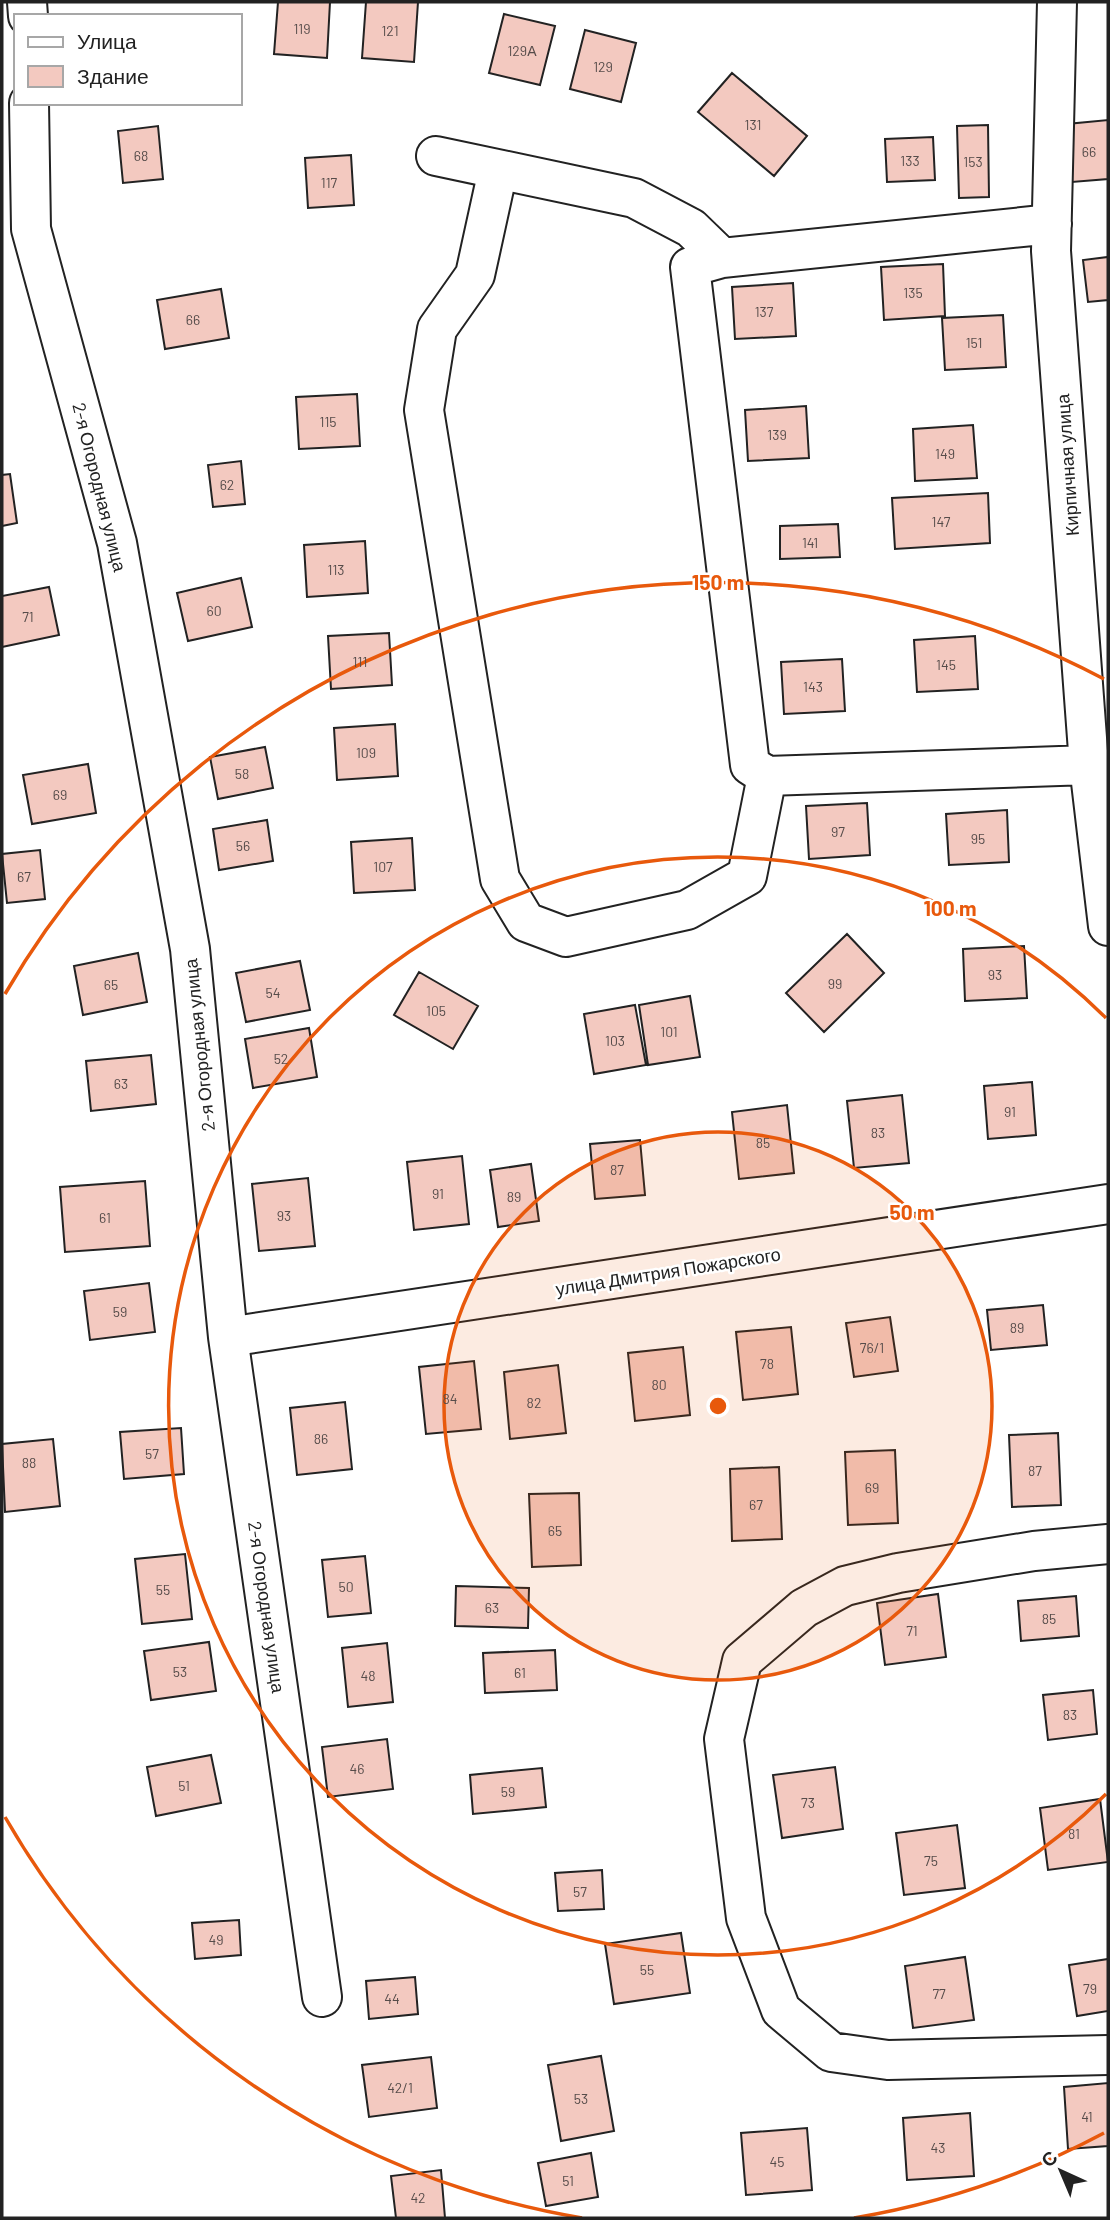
<svg xmlns="http://www.w3.org/2000/svg" width="1110" height="2220" font-family="Barlow,sans-serif">
<style>
.building{fill:#f3c9c0;stroke:#222;stroke-width:2}
.lines{fill:none;stroke-linecap:round;stroke-linejoin:round}
.minor-casing{stroke:#222;stroke-width:42}
.minor{stroke:#fff;stroke-width:38}
.ring{fill:none;stroke:#e8590c;stroke-width:3.5}
.labels{text-anchor:middle;dominant-baseline:central;stroke-width:5;stroke-linejoin:round;paint-order:stroke}
.number-label{font-size:14px;fill:#564c4a}
.street-label{font-size:18px;fill:#222;stroke:#fff}
.centre{fill:#e8590c;stroke:#fff;stroke-width:3.5}
.ring-label{font-size:21px;text-anchor:middle;font-weight:bold;fill:#e8590c;stroke:#fff;stroke-width:5;stroke-linejoin:round;paint-order:stroke}
</style>
<rect width="100%" height="100%" fill="#fff"/>
<path class="building" d="M278 2H330L327 58 274 54Z
M366 2H418L414 62 362 58Z
M504 14 555 26 540 85 489 73Z
M585 30 636 43 621 102 570 89Z
M732 73 807 136 774 176 698 112Z
M1108 120V179L1072 182 1067 124Z
M988 125 989 197 959 198 957 126Z
M158 126 163 179 123 183 118 131Z
M933 137 935 180 887 182 885 139Z
M351 155 354 205 308 208 305 158Z
M1108 257V300L1088 302 1083 260Z
M943 264 945 316 884 320 881 267Z
M793 283 796 336 735 339 732 287Z
M221 289 229 338 165 349 157 300Z
M1003 315 1006 367 945 370 942 318Z
M357 394 360 446 299 449 296 397Z
M806 406 809 458 748 461 745 410Z
M973 425 977 478 915 481 913 429Z
M241 461 245 504 213 507 208 465Z
M10 474 17 523 2 526V475Z
M988 493 990 543 895 549 892 498Z
M838 524 840 557 780 559V526Z
M365 541 368 593 307 597 304 545Z
M241 578 252 627 188 641 177 593Z
M49 587 59 635 2 647V596Z
M389 633 392 685 331 689 328 636Z
M975 636 978 689 917 692 914 640Z
M842 659 845 711 784 714 781 662Z
M395 724 398 776 337 780 334 728Z
M265 747 273 788 218 799 210 757Z
M88 764 96 813 32 824 23 775Z
M867 803 870 855 809 859 806 806Z
M1007 810 1009 862 949 865 946 814Z
M267 820 273 861 219 870 213 829Z
M412 838 415 890 354 893 351 842Z
M40 850 45 899 7 903 2 854Z
M847 934 884 973 824 1032 786 993Z
M1024 946 1027 998 965 1001 963 949Z
M138 953 147 1002 83 1015 74 966Z
M300 961 310 1010 246 1022 236 973Z
M419 972 478 1006 453 1049 394 1015Z
M690 996 700 1057 648 1065 639 1005Z
M635 1005 646 1065 594 1074 584 1014Z
M309 1028 317 1077 253 1088 245 1039Z
M151 1055 156 1104 91 1111 86 1061Z
M1032 1082 1036 1135 988 1139 984 1086Z
M902 1095 909 1163 854 1168 847 1101Z
M787 1105 794 1173 739 1179 732 1112Z
M640 1140 645 1195 595 1199 590 1144Z
M462 1156 469 1224 414 1230 407 1162Z
M531 1164 539 1221 498 1227 490 1170Z
M308 1178 315 1246 259 1251 252 1184Z
M145 1181 150 1246 65 1252 60 1187Z
M149 1283 155 1332 90 1340 84 1291Z
M1043 1305 1047 1345 991 1350 987 1310Z
M890 1317 898 1371 854 1377 846 1323Z
M791 1327 798 1394 743 1400 736 1332Z
M683 1347 690 1415 635 1421 628 1353Z
M474 1361 481 1429 426 1434 419 1367Z
M558 1365 566 1433 510 1439 504 1372Z
M345 1402 352 1469 297 1475 290 1408Z
M181 1428 184 1474 124 1479 120 1432Z
M1058 1433 1061 1505 1012 1507 1009 1435Z
M53 1439 60 1506 5 1512 2 1444Z
M895 1450 898 1523 848 1525 845 1452Z
M779 1467 782 1539 732 1541 730 1469Z
M579 1493 581 1565 532 1567 529 1494Z
M185 1554 192 1619 142 1624 135 1559Z
M365 1556 371 1613 328 1617 322 1560Z
M456 1586 529 1588 528 1628 455 1626Z
M938 1594 946 1657 885 1665 877 1603Z
M1076 1596 1079 1636 1021 1641 1018 1601Z
M209 1642 216 1691 151 1700 144 1651Z
M387 1643 393 1702 348 1707 342 1648Z
M555 1650 557 1690 485 1693 483 1653Z
M1093 1690 1097 1734 1048 1740 1043 1695Z
M387 1739 393 1789 328 1797 322 1747Z
M211 1755 221 1803 156 1816 147 1767Z
M835 1767 843 1829 782 1838 773 1775Z
M542 1768 546 1807 473 1814 470 1775Z
M1100 1799 1108 1862 1048 1870 1040 1808Z
M957 1825 965 1888 904 1895 896 1833Z
M602 1870 604 1909 558 1911 555 1873Z
M239 1920 241 1955 195 1959 192 1923Z
M681 1933 690 1993 614 2004 605 1944Z
M965 1957 974 2020 913 2028 905 1966Z
M1108 1959V2011L1077 2016 1069 1965Z
M415 1977 418 2014 369 2019 366 1981Z
M601 2056 614 2131 561 2141 548 2065Z
M431 2057 437 2108 369 2117 362 2065Z
M1108 2083V2146L1068 2149 1064 2087Z
M970 2113 974 2176 907 2180 903 2118Z
M807 2128 812 2190 746 2195 741 2133Z
M591 2153 598 2197 546 2206 538 2163Z
M441 2170 445 2218H396L391 2176Z"/>
<g class="lines">
<g class="minor-casing">
<path id="minor" d="M27 2 28 16
M1057 2 1051 251 1089 765 1108 926
M29 103 31 229 117 543 190 949 228 1337 322 1997
M436 156 634 198 691 228 722 258 1052 224
M498 170 475 275 437 329 424 410 500 879 526 922 566 937 687 910 747 876 767 776
M722 258 690 267 750 765 767 776 1089 765
M228 1337 1108 1204
M1108 1544 1034 1551 898 1573 845 1586 804 1608 742 1661 724 1739 746 1918 781 2010 831 2052 888 2060 1108 2055"/>
</g>
<use href="#minor" class="minor"/>
</g>
<circle cx="718" cy="1406" r="274" fill="#e8590c" fill-opacity=".12"/>
<g class="ring">
<circle cx="718" cy="1406" r="274"/>
<path d="M1106 1794A549 549 0 1 1 1106 1018"/>
<path d="M1104 2133A823 823 0 0 1 854 2218M582 2218A823 823 0 0 1 5 1817M5 994A823 823 0 0 1 1104 679"/>
</g>
<g class="labels">
<g class="number-label">
<text x="302" y="28">119</text>
<text x="390" y="30">121</text>
<text x="522" y="50">129А</text>
<text x="603" y="66">129</text>
<text x="753" y="124">131</text>
<text x="1089" y="151">66</text>
<text x="141" y="155">68</text>
<text x="910" y="160">133</text>
<text x="973" y="161">153</text>
<text x="329" y="182">117</text>
<text x="913" y="292">135</text>
<text x="764" y="311">137</text>
<text x="193" y="319">66</text>
<text x="974" y="342">151</text>
<text x="328" y="421">115</text>
<text x="777" y="434">139</text>
<text x="945" y="453">149</text>
<text x="227" y="484">62</text>
<text x="941" y="521">147</text>
<text x="810" y="542">141</text>
<text x="336" y="569">113</text>
<text x="214" y="610">60</text>
<text x="28" y="616">71</text>
<text x="360" y="661">111</text>
<text x="946" y="664">145</text>
<text x="813" y="686">143</text>
<text x="366" y="752">109</text>
<text x="242" y="773">58</text>
<text x="60" y="794">69</text>
<text x="838" y="831">97</text>
<text x="978" y="838">95</text>
<text x="243" y="845">56</text>
<text x="383" y="866">107</text>
<text x="24" y="876">67</text>
<text x="995" y="974">93</text>
<text x="835" y="983">99</text>
<text x="111" y="984">65</text>
<text x="273" y="992">54</text>
<text x="436" y="1010">105</text>
<text x="669" y="1031">101</text>
<text x="615" y="1040">103</text>
<text x="281" y="1058">52</text>
<text x="121" y="1083">63</text>
<text x="1010" y="1111">91</text>
<text x="878" y="1132">83</text>
<text x="763" y="1142">85</text>
<text x="617" y="1169">87</text>
<text x="438" y="1193">91</text>
<text x="514" y="1196">89</text>
<text x="284" y="1215">93</text>
<text x="105" y="1217">61</text>
<text x="120" y="1311">59</text>
<text x="1017" y="1327">89</text>
<text x="872" y="1347">76/1</text>
<text x="767" y="1363">78</text>
<text x="659" y="1384">80</text>
<text x="450" y="1398">84</text>
<text x="534" y="1402">82</text>
<text x="321" y="1438">86</text>
<text x="152" y="1453">57</text>
<text x="29" y="1462">88</text>
<text x="1035" y="1470">87</text>
<text x="872" y="1487">69</text>
<text x="756" y="1504">67</text>
<text x="555" y="1530">65</text>
<text x="346" y="1586">50</text>
<text x="163" y="1589">55</text>
<text x="492" y="1607">63</text>
<text x="1049" y="1618">85</text>
<text x="912" y="1630">71</text>
<text x="180" y="1671">53</text>
<text x="520" y="1672">61</text>
<text x="368" y="1675">48</text>
<text x="1070" y="1714">83</text>
<text x="357" y="1768">46</text>
<text x="184" y="1785">51</text>
<text x="508" y="1791">59</text>
<text x="808" y="1802">73</text>
<text x="1074" y="1833">81</text>
<text x="931" y="1860">75</text>
<text x="580" y="1891">57</text>
<text x="216" y="1939">49</text>
<text x="647" y="1969">55</text>
<text x="1090" y="1988">79</text>
<text x="939" y="1993">77</text>
<text x="392" y="1998">44</text>
<text x="400" y="2087">42/1</text>
<text x="581" y="2098">53</text>
<text x="1087" y="2116">41</text>
<text x="938" y="2147">43</text>
<text x="777" y="2161">45</text>
<text x="568" y="2180">51</text>
<text x="418" y="2197">42</text>
</g>
<g class="street-label">
<text transform="translate(1067 465) rotate(-94)">Кирпичная улица</text>
<text transform="translate(100 487) rotate(76)">2-я Огородная улица</text>
<text transform="translate(199 1045) rotate(-96)">2-я Огородная улица</text>
<text transform="translate(668 1271) rotate(-9)">улица Дмитрия Пожарского</text>
<text transform="translate(267 1607) rotate(82)">2-я Огородная улица</text>
</g>
</g>
<circle cx="718" cy="1406" r="10" class="centre"/>
<g class="ring-label">
<text x="718" y="590">150 m</text>
<text x="950" y="916">100 m</text>
<text x="912" y="1220">50 m</text>
</g>
<rect width="1110" height="2220" fill="none" stroke="#222222" stroke-width="7"/>
<rect x="14" y="14" width="228" height="91" fill="#ffffff" stroke="#a7a7a7" stroke-width="2"/>
<rect x="28" y="37" width="35" height="10" fill="#ffffff" stroke="#a7a7a7" stroke-width="2"/>
<text x="77" y="49" font-size="21" fill="#222222">Улица</text>
<rect x="28" y="66" width="35" height="21" fill="#f3c9c0" stroke="#a7a7a7" stroke-width="2"/>
<text x="77" y="84" font-size="21" fill="#222222">Здание</text>
<g transform="translate(1061 2171) rotate(316)" stroke="#ffffff" stroke-width="5" paint-order="stroke">
<path d="M0-5L12 26L0 18L-12 26Z" fill="#222222"/>
<text y="-10" font-size="19" font-weight="bold" text-anchor="middle" fill="#222222">С</text>
</g>
</svg>
